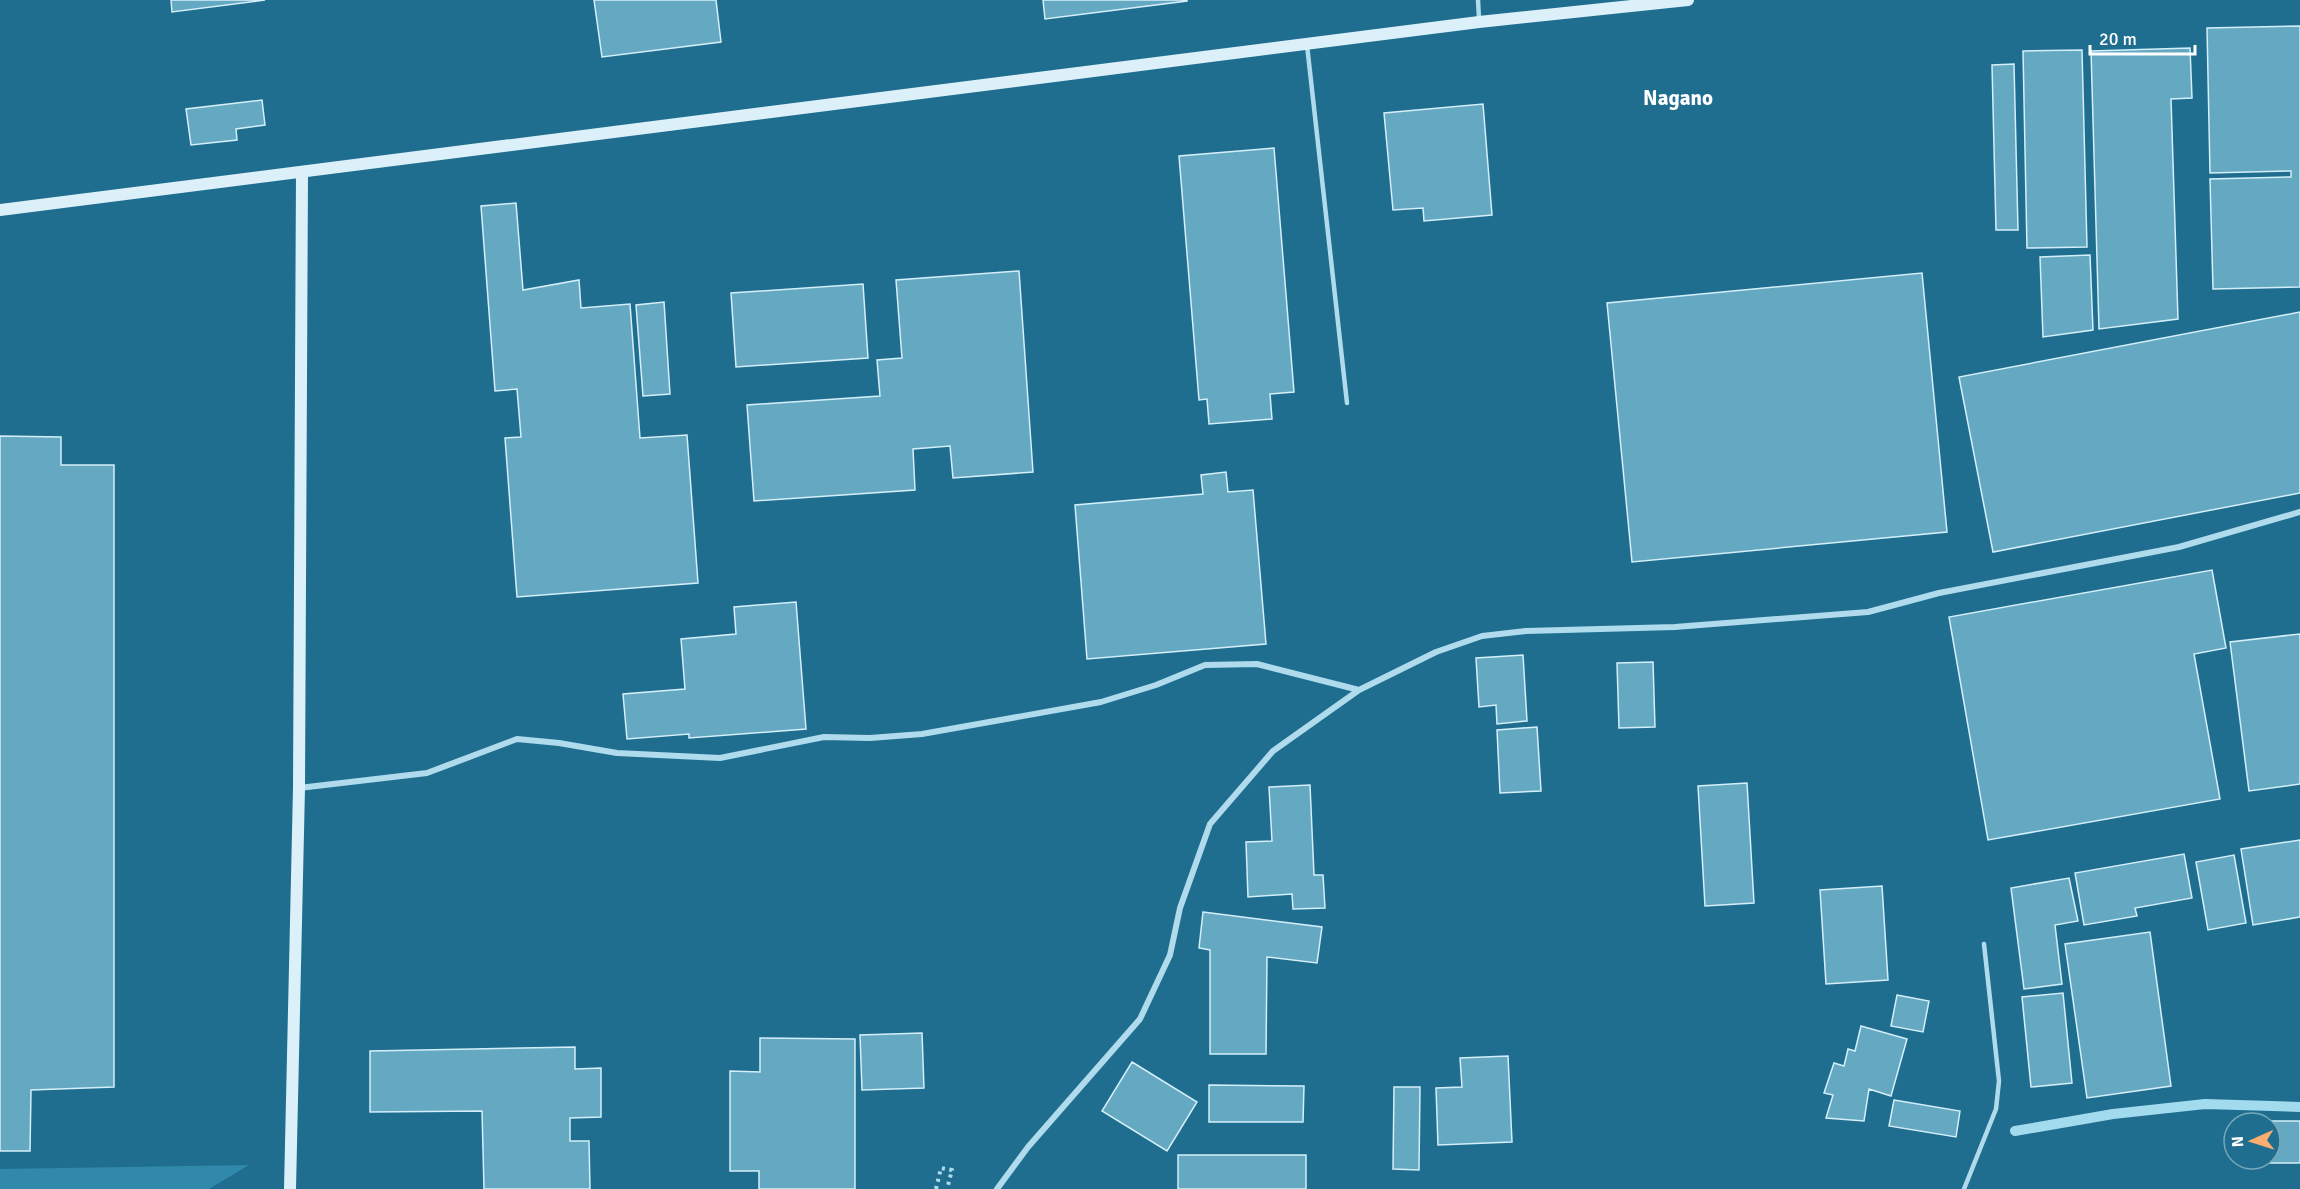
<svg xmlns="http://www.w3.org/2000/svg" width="2300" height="1189" font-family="Signika,sans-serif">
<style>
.green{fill:#3088ab}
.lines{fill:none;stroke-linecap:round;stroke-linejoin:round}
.stream{stroke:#a2daee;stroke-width:10}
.building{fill:#65a8c2;stroke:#d4eff9;stroke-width:1.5}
.path{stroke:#afdbed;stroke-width:4;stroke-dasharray:3 4.5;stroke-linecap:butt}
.lane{stroke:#afdbed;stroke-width:4.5}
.street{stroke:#afdbed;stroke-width:6}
.secondary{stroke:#dbf0f9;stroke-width:12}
.labels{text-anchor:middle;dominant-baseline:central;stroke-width:6;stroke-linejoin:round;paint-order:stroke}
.quarter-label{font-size:21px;font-weight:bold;fill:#fff;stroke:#1f6e8f}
</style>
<rect width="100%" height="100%" fill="#1f6e8f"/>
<path class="green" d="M249 1165 209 1189H0V1169Z"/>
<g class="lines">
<path class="stream" d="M2015 1131 2113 1114 2205 1104 2300 1107"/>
</g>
<path class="building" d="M171 0H265L172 12Z
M594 0H716L721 42 602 57Z
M1043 0H1187V1L1045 19Z
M2300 26V287L2213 289 2210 179 2291 177V171L2210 173 2207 28Z
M2190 48 2192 98 2171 99 2178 319 2099 329 2091 51Z
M2082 50 2087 247 2027 248 2023 51Z
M2014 64 2018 230H1996L1992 65Z
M262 100 265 125 236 129 237 140 191 145 186 109Z
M1483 104 1492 215 1424 221 1423 208 1393 210 1384 113Z
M1274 148 1294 392 1270 394 1272 419 1209 424 1207 399 1199 400 1179 156Z
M516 203 523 290 579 280 581 308 630 304 640 438 687 435 698 583 517 597 505 438 521 437 517 389 495 391 481 206Z
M2090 255 2093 330 2043 337 2040 257Z
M1019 271 1033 472 953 478 950 446 913 449 915 490 754 501 747 405 880 396 877 360 902 358 896 280Z
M1922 273 1947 532 1632 562 1607 303Z
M863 284 868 358 736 367 731 293Z
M664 302 670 394 643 396 636 305Z
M2300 312V493L1993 552 1959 377Z
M0 436 61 437V465H114V1087L31 1090 30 1151H0Z
M1226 472 1228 492 1253 490 1266 644 1087 659 1075 505 1203 494 1201 475Z
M2212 570 2226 648 2194 654 2220 799 1988 840 1949 617Z
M796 602 806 729 689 738V734L627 739 623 694 685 689 681 639 736 634 734 607Z
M2300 634V784L2249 791 2230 642Z
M1523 655 1527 721 1497 724 1496 705 1479 707 1476 658Z
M1653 662 1655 727 1619 728 1617 663Z
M1537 727 1541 791 1500 793 1497 730Z
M1747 783 1754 903 1705 906 1698 786Z
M1310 785 1314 875H1323L1325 908 1293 909 1292 894 1248 897 1246 842 1272 841 1269 787Z
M2300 840V917L2253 925 2241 849Z
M2184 854 2192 898 2135 908 2137 916 2084 925 2075 873Z
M2234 855 2246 923 2208 930 2196 862Z
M2069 878 2078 921 2055 925 2062 984 2024 989 2011 888Z
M1882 886 1888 980 1826 984 1820 890Z
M1203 912 1322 927 1317 963 1267 957 1266 1054H1210V950L1199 948Z
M2150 932 2171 1086 2087 1098 2065 944Z
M2063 993 2072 1083 2031 1087 2022 997Z
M1897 995 1929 1001 1923 1032 1891 1026Z
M1861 1026 1907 1039 1891 1096 1869 1089 1864 1121 1826 1118 1833 1095 1824 1093 1834 1063 1844 1066 1848 1049 1855 1051Z
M922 1033 924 1088 862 1090 860 1035Z
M760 1038 855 1039V1189H759V1171H730V1071L760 1072Z
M575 1047V1069L601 1068V1117L570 1118V1141H589L590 1189H484L482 1111 370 1112V1051Z
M1508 1056 1512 1142 1438 1145 1436 1088 1462 1087 1460 1058Z
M1132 1062 1197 1102 1167 1151 1102 1111Z
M1209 1085 1304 1086 1303 1122H1209Z
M1394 1087H1420L1419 1170 1393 1169Z
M1894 1100 1960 1111 1956 1137 1889 1126Z
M2243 1121H2300V1163H2243V1159H2270V1123Z
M1178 1155H1306V1189H1178Z"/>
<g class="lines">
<path class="path" d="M936 1189 941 1168 952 1170 947 1189"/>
<path class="lane" d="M1478 0 1479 19
M1307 45 1347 403
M1964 1189 1996 1109 1999 1081 1984 944"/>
<path class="street" d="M299 788 427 773 517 739 559 743 617 753 720 758 824 737 870 738 922 734 1101 702 1156 685 1205 665 1257 664 1359 690
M997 1189 1028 1147 1140 1019 1170 955 1180 908 1210 824 1273 751 1359 690 1436 652 1482 636 1526 631 1675 627 1868 612 1939 593 2179 547 2300 512"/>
<path class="secondary" d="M0 210 1479 22 1688 0
M290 1189 299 788 302 172"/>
</g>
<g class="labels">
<g class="quarter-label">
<text x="1678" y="98">Nagano</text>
</g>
</g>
<g transform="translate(2252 1141) rotate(267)"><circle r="28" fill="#1f6e8f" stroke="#79a8bc" stroke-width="1.5"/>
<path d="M0-4.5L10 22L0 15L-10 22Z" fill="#fbac6f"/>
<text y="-9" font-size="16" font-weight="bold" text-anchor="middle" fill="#ffffff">N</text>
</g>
<path d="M2090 45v9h105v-9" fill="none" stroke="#ffffff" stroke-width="3"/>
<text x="2099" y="45" font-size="18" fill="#ffffff" stroke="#1f6e8f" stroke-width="4.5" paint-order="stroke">20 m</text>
</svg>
